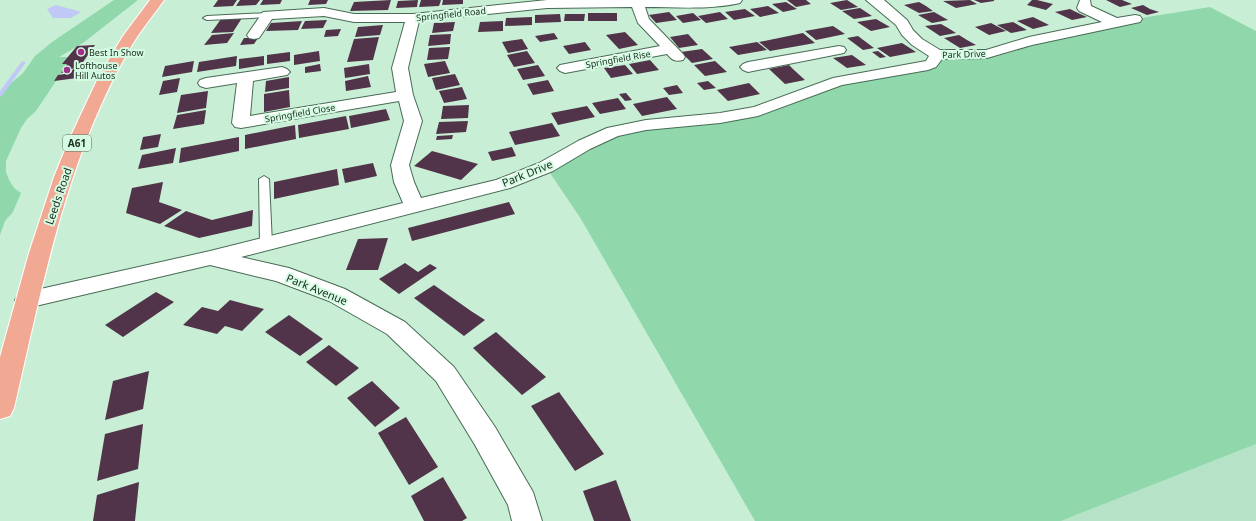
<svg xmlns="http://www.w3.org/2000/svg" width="1256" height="521" font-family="'Noto Sans',sans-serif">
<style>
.built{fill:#b6e3c7}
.green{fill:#90d8ac}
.water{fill:#bfc8f7}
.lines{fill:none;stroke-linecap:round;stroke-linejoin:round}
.stream{fill:#bfc8f7;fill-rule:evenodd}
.building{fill:#513449}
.service-casing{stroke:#486b55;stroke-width:2}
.minor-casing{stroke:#486b55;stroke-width:2}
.primary-casing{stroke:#fff;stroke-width:2}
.service{fill:#fff;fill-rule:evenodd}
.minor{fill:#fff;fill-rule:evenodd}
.primary{fill:#f2a993;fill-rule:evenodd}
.poi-dot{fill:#a02e8a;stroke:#d5fce3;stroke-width:1.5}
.labels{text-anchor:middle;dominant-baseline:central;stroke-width:4;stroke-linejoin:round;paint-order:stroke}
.far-street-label{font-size:9px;fill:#213026;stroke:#d5fce3}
.far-poi-label{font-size:9px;fill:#213026;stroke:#d5fce3;text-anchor:start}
.shield{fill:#d5fce3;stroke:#576d5f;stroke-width:1}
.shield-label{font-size:10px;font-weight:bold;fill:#213026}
.street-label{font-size:11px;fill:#213026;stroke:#d5fce3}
</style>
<rect width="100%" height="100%" fill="#c8efd5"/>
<path class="built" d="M1256 444V521H1061Z"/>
<path class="green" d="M114 0H138L83 43 59 57H72L36 111 27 119 21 128 6 161V172L9 180 14 188 21 193 13 212 5 221 0 235V95L4 89 23 73 35 56 52 42Z
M1210 7 1256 31V444L1061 521H755L581 219 546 167 613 132 720 118 839 81 923 67 937 55 987 54 1135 19Z"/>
<path class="water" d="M56 5 78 11 81 12 71 18H53L47 9Z"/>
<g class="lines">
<path class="stream" d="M22 61 26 62 2 96 0 97V91Z"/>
</g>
<path class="building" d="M218 0H237L233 6 213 7Z
M240 0H260L256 5 236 6Z
M263 0H282L280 4 260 5Z
M310 0H328L326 4 308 5Z
M391 0 388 10 350 11 354 2Z
M418 0 417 7 396 8 398 1Z
M421 0H441L439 6 419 7Z
M443 0H463V4L442 5Z
M787 0H806L811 4 796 7Z
M847 0 858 7 841 10 830 3Z
M970 0 977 4 956 8 943 1Z
M974 0H994V1L981 3Z
M1032 0H1037L1053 4 1046 10 1027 5Z
M1106 0H1122L1132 4 1120 7Z
M786 2 797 9 783 12 772 4Z
M919 2 926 6 933 11 919 13 904 5Z
M1143 5 1150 9 1159 12 1147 15 1131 8Z
M768 6 779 13 760 17 750 9Z
M860 8 872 16 854 19 842 11Z
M745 9 755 16 734 20 725 12Z
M1070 9 1078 13 1087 17 1072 20 1055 12Z
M669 12 677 20 656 23 649 15Z
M720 12 728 19 706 23 698 16Z
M934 12 948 20 932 23 918 15Z
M588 13H617V21H588Z
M693 13 701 20 683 23 676 16Z
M560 14 561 22 535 23V15Z
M565 14H585L584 21H564Z
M532 17V25L505 26 506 18Z
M1033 17 1049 25 1033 29 1017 21Z
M242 18 233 32 211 33 221 19Z
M876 19 890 27 871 31 857 22Z
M327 20 323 28 301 29 305 21Z
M302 21 298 30 266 31 271 23Z
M503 21V31L478 32 480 22Z
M455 22 453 31 432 33 434 23Z
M1013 22 1027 30 1011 33 997 25Z
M991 23 1006 31 989 35 975 27Z
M941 24 948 28 956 33 940 36 925 26Z
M383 25 380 35 355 37 358 27Z
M833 26 845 34 816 40 805 31Z
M341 29 338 36 324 37 326 30Z
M625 32 638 45 619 49 606 35Z
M234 33 227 43 204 45 212 35Z
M554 33 558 39 540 42 535 36Z
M803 33 815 43 770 51 759 42Z
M451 34 450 44 428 46 430 35Z
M688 34 698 45 679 48 670 37Z
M959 35 967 40 976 45 960 48 944 38Z
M858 36 874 48 863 50 847 38Z
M379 37 373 60 347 62 354 39Z
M244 38H258L254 44 240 45Z
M522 39 528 49 508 53 502 42Z
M585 42 591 50 569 54 563 46Z
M757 42 767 50 738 55 729 47Z
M902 43 916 52 890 57 877 48Z
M95 45 83 62 80 63 76 67 66 72 61 73 67 64H62L77 46Z
M450 47 448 59 427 60 429 48Z
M702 49 713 59 692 63 681 52Z
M319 51 320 61 294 65V55Z
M527 51 535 63 514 67 507 55Z
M878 51 886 57 880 58 872 52Z
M290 52V61L267 64V55Z
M852 55 866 65 847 68 833 58Z
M237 56 236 66 197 72 199 62Z
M264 56V65L239 69V59Z
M650 60 659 70 637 74 629 64Z
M194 61 192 72 162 77 165 66Z
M445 61 450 73 428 77 424 64Z
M715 61 727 72 705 76 694 65Z
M320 64 321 71 305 73V67Z
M369 64 370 74 345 78 344 68Z
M538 65 545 76 523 80 517 69Z
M625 65 633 74 611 78 604 68Z
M789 65 794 70 805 80 785 84 769 69Z
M91 67 85 77 54 81 58 75 71 73 73 69Z
M455 74 460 85 436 90 432 78Z
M368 76 371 87 346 91 345 81Z
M289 77V88L265 92 266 81Z
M180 78 177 92 159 95 163 81Z
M548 80 554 91 533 95 527 84Z
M708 81 716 88 704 90 697 83Z
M749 83 760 94 728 101 717 90Z
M677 85 683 93 669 95 663 88Z
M462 87 467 99 444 103 439 91Z
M289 90 290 107 264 112V94Z
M208 91 206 108 177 113 181 95Z
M626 93 632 100 625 101 619 94Z
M667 97 677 109 642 116 633 104Z
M618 98 626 109 600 114 592 103Z
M469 105 468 118 441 119 443 106Z
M587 106 595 117 558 125 551 113Z
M386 109 390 120 351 128 349 116Z
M206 110 204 124 173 129 177 115Z
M346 116 349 129 299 138 298 125Z
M468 121 466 132 436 134 439 122Z
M552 123 560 136 515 145 509 132Z
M295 125 296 139 245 149V135Z
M161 134 158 147 140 150 143 137Z
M453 135 452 139 436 140 437 136Z
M239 137V151L179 163 181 148Z
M512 147 516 156 492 161 488 152Z
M176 148 173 163 138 169 142 155Z
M432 151 443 154 478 164 461 180 414 166Z
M373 163 377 176 345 183 342 169Z
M337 169 339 185 274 199V182Z
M163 182 159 202 182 210 160 224 126 213 132 188Z
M509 202 515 214 412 241 408 228Z
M253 210 252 226 199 238 164 226 186 211 212 220Z
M388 238 378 270H346L358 239Z
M405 263 418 272 430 264 437 268 399 294 379 279Z
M434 285 471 311 485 320 464 336 414 298Z
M156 292 174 302 123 337 105 325Z
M230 300 264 309 242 331 225 326 217 334 183 325 202 307 218 311Z
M289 315 323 339 300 356 265 332Z
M496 332 546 377 522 395 473 348Z
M329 345 359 368 336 386 306 362Z
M149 371 143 409 105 420 113 381Z
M372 381 400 408 375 427 347 398Z
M559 392 604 454 575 471 531 406Z
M406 417 438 467 409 485 378 433Z
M143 424 138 469 97 481 105 434Z
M443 477 467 518 462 521H424L411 496Z
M616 480 631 521H594L583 491Z
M139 482 135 521H93L97 495Z"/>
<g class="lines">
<g class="service-casing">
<path id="service" d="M268 13H271V17L207 20 203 18 207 16Z
M264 176 269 179 272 244 270 247H262L260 244 259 179Z"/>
</g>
<g class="minor-casing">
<path id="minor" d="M547 0H742L740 3C709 10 676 7 645 7L649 19 683 54 685 57 683 60C675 62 672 60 667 54L565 73 560 71 557 68 560 65 660 46 638 23 632 7 547 8 419 21 408 68 413 95 422 121 409 165 414 182 421 198 496 180 539 163 578 141 607 128 646 120 720 113 754 107 833 78 926 61 929 56 912 45 902 35 896 25 866 0H884L907 20 913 30 922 39 940 50H986L1029 37 1102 22 1079 11 1077 8 1080 0H1090L1091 6 1117 18 1135 15 1140 16 1142 19 1140 22 1032 45 987 58 942 59 936 67 928 70 842 85 758 116 720 123 646 130 618 136 590 149 553 171 510 188 241 257 289 268 345 289 405 322 454 367 495 427 533 492 542 521H512L508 505 475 445 436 381 387 334 329 301 276 281 210 265 27 308 19 306 15 300 19 294 27 292 210 251 403 203 394 182 391 165 404 121 399 101 241 128 235 127 232 123 237 83 206 88 200 86 198 83 200 80 206 78 282 67 287 69 290 72 287 75 253 81 250 116 396 92 392 68 405 22H354L324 16 272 19 259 38 254 39 249 38 247 35 263 12 324 8 354 14H413Z
M839 46 844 47 846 50 844 53 748 72 743 70 740 67 743 64 748 62Z"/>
</g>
<g class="primary-casing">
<path id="primary" d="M150 0H164C152 17 139 32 129 50 66 159 42 287 14 408L10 416 0 419V357L29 253 54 177 69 140 99 76 123 36Z"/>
</g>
<use href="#service" class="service"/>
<use href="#minor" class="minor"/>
<use href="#primary" class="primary"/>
</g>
<g class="poi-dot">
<circle cx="81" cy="52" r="4"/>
<circle cx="67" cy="70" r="4"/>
</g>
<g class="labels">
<g class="far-street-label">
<text transform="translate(451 14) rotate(-6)">Springfield Road</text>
<text transform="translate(964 54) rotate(-2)">Park Drive</text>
<text transform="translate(618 59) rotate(-10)">Springfield Rise</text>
<text transform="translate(300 113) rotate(-10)">Springfield Close</text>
</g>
<g class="far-poi-label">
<text x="89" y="52">Best In Show</text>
<text x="75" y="65">Lofthouse<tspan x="75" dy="10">Hill Autos</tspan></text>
</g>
<rect class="shield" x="63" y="135" width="28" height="16" rx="3"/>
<g class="shield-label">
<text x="77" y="143">A61</text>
</g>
<g class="street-label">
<text transform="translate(527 173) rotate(-22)">Park Drive</text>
<text transform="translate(58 196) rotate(-71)">Leeds Road</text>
<text transform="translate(317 289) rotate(22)">Park Avenue</text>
</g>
</g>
</svg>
